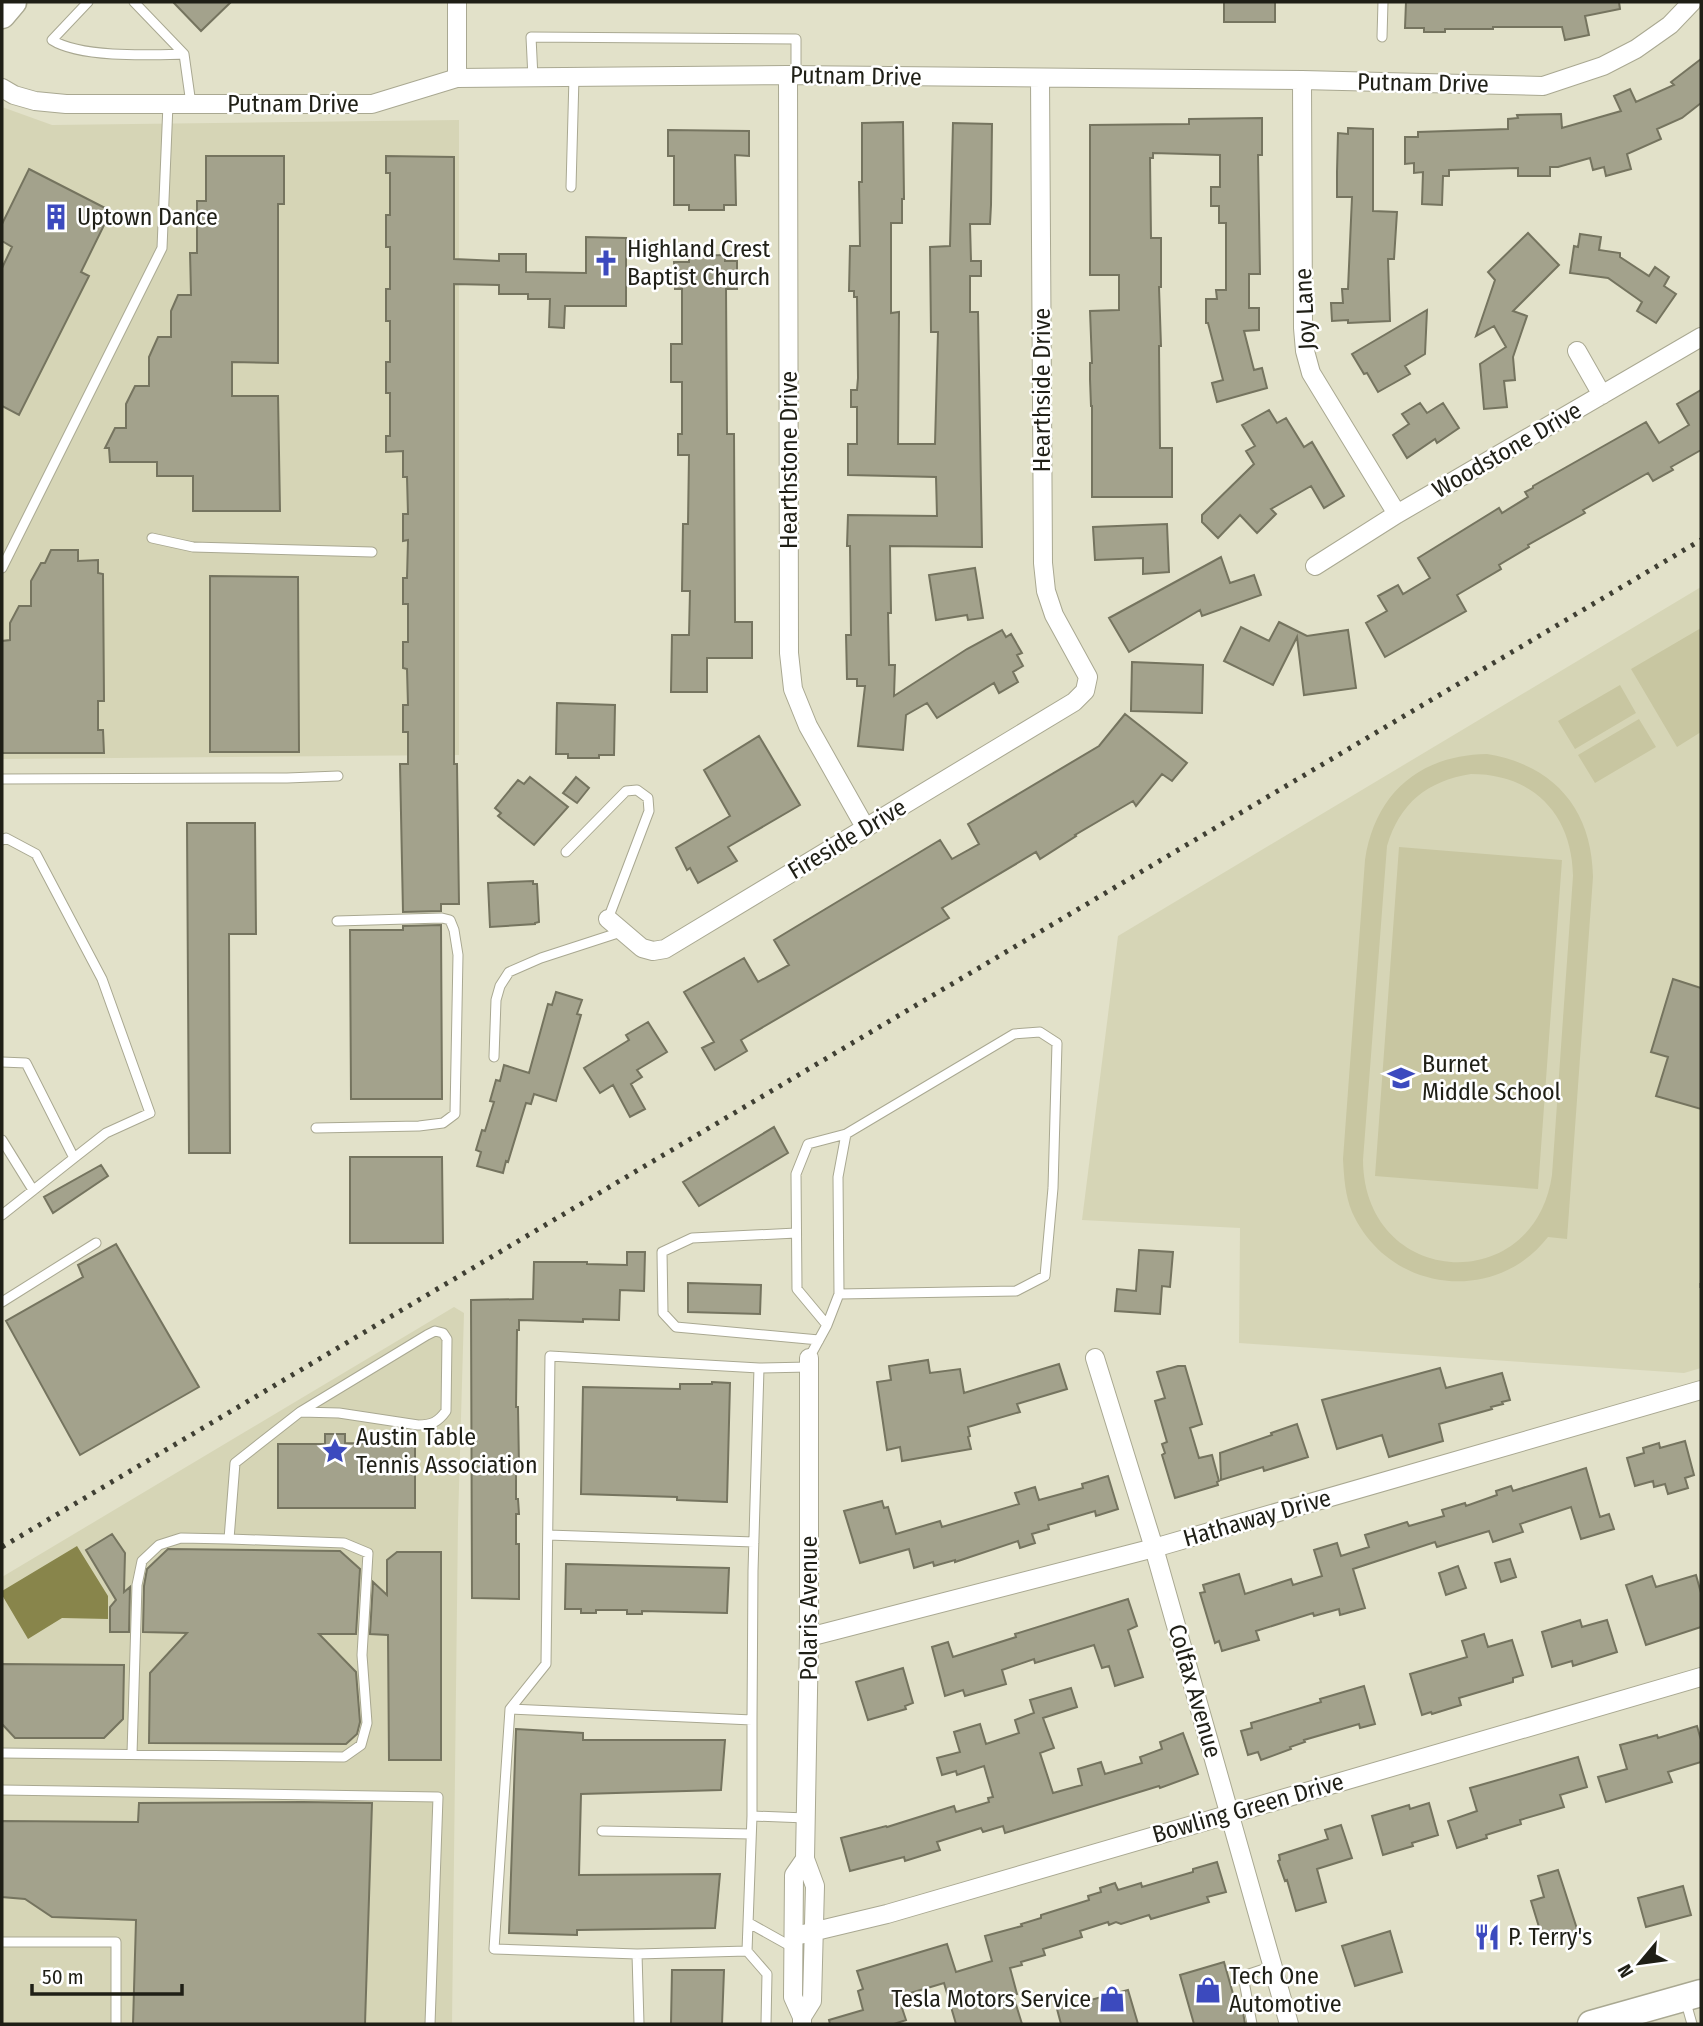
<svg xmlns="http://www.w3.org/2000/svg" width="1703" height="2026" font-family="'Fira Sans Condensed',sans-serif">
<style>
.built{fill:#d6d5b6}
.green{fill:#c8c6a1;fill-rule:evenodd}
.water{fill:#88854b}
.building{fill:#a3a28c;stroke:#75745f;stroke-width:2}
.lines{fill:none;stroke-linecap:round;stroke-linejoin:round}
.lane-casing{stroke:#a9a891;stroke-width:11}
.street-casing{stroke:#a9a891;stroke-width:20}
.secondary-casing{stroke:#a9a891;stroke-width:29}
.path{stroke:#8e8d7c;stroke-width:3.5;stroke-dasharray:5 5;stroke-linecap:butt}
.lane{stroke:#fff;stroke-width:9}
.street{stroke:#fff;stroke-width:18}
.secondary{stroke:#fff;stroke-width:26}
.rail{stroke:#3f3f33;stroke-width:5;stroke-dasharray:3.5 7;stroke-linecap:butt}
.labels{text-anchor:middle;dominant-baseline:central;stroke-width:5;stroke-linejoin:round;paint-order:stroke}
.street-label{font-size:24px;fill:#1f1f16;stroke:#fff}
.poi-label{font-size:24px;fill:#1f1f16;stroke:#fff;text-anchor:start}
</style>
<rect width="100%" height="100%" fill="#e2e1c9"/>
<path class="built" d="M2 107 52 125 459 120V755L2 759Z
M1701 587V1368L1684 1373 1239 1343 1240 1228 1082 1220 1118 936Z
M454 1307 464 1313 458 1522 452 2024H2V1577Z"/>
<path class="green" d="M1701 628V732L1677 747 1631 669Z
M1620 685 1636 713 1575 749 1558 721Z
M1639 719 1656 747 1595 783 1578 755Z
M1487 754C1554 765 1592 809 1593 877L1567 1239 1548 1237C1494 1306 1388 1292 1352 1212 1345 1195 1344 1177 1343 1159L1365 860C1375 793 1420 755 1487 754ZM1471 774C1533 774 1572 814 1573 876L1552 1175C1534 1299 1364 1288 1363 1160L1387 846C1400 803 1427 781 1471 774Z
M1399 847 1562 860 1538 1189 1375 1176Z"/>
<path class="water" d="M77 1546 108 1596V1619L62 1618 28 1639 2 1595V1591Z"/>
<path class="building" d="M173 2H231L201 31Z
M1224 2H1275V22H1224Z
M1406 2H1619L1620 9 1585 16 1589 35 1565 40 1562 27H1493V29H1445V32H1424V28H1405Z
M1701 59V103L1682 118 1657 129 1661 139 1627 154 1631 169 1606 176 1604 167 1593 170 1590 158 1558 167H1550V176H1518V168L1449 170V176H1443L1442 205 1422 204 1423 172 1414 173V163L1405 164V137H1418V132L1508 129V119L1518 118 1517 115 1561 114 1562 128 1621 111 1614 96 1630 89 1636 102 1674 85 1671 82Z
M1262 118V155H1258L1260 274H1249V308H1259V330L1244 331 1254 370 1262 368 1267 388 1217 402 1212 383 1223 380 1208 323H1206V299H1217L1216 290H1226V223H1219V206H1211V187H1220V155L1153 153V158H1150L1151 238H1161V287H1159L1161 346H1159L1160 448H1172V497H1092V406H1091L1090 379V363H1092L1090 311 1119 310V275H1090V125L1189 124V119Z
M903 122 904 199H902V223H891V313L899 312 898 444H935L938 332H931L930 247 950 246 953 123 992 124 991 205 990 224H970L971 261H981V276H970V312H978L982 547 890 546 891 613H888L889 665H895L894 696 967 649 1002 630 1006 637 1011 634 1022 653 1017 655 1023 666 1013 672 1018 682 999 693 994 683 937 718 927 703 906 715 903 750 858 746 865 686H857V679H847L846 635H851L850 546H847L848 515 937 516 936 477 848 475V444H857V407H851V390H857L858 378 857 297H854V291H849L850 246H860L859 182H862V123Z
M1348 128 1373 129V211L1397 212 1394 259H1388L1390 321 1348 323V320L1332 321 1331 303H1343L1342 289H1348L1352 197H1337V172L1338 133 1348 134Z
M668 130 749 131V156L735 155 736 205H724V210H689V205H674V156H668Z
M206 156H284V204H278V363L232 362V396H278L280 511H193V476H157V462H110L109 448H105L115 428H126V404L135 386H149V357L158 337H171V311L178 295H191L190 253H197V201H206Z
M386 156 454 157V259L499 261V254H526V272L586 273V237L626 238V306H565L564 328 549 327 550 299H528V294H499V285L454 284V764H457L459 904H441V911L403 912 400 764H408V732H403V705H408L407 669 403 668V642H408V604H403V578H407L408 540 403 541V514H408L407 477H403V451L386 452V436H390V393H386V362H390V321H386V289H390V247H386V215H390V173H386Z
M29 169 111 211 81 272 89 276 19 415 2 406V268L12 247 2 241V224Z
M1528 233 1559 265 1513 311 1527 316 1513 357 1515 380 1504 381 1507 407 1484 409 1480 364 1506 347 1494 326 1476 336 1495 280 1488 272Z
M1580 234 1601 237 1599 250 1620 253V257L1649 276 1655 267 1669 277 1664 286 1676 294 1656 323 1637 311 1642 302 1608 278 1570 273 1574 246 1578 247Z
M725 255V261H737V289H726L727 434H734L735 622H752V658H707V692H671L672 635H689L690 591H682L683 524H688L689 455H678V434H682V382H671V344H682V289H675L674 262H689V256Z
M1427 310 1425 354 1405 366 1410 374 1378 392 1367 373 1364 374 1352 354Z
M1701 390V450L1671 467 1673 470 1653 481 1648 473 1583 510 1585 513 1528 545 1529 547 1499 565 1501 569 1457 595 1466 611 1385 657 1366 623 1387 611 1378 596 1398 585 1403 594 1430 578 1418 558 1499 508 1502 513 1528 497 1525 492 1533 488V486L1646 422 1659 443 1689 425 1677 404Z
M1420 403 1427 413 1443 403 1459 428 1437 443 1435 439 1407 458 1393 435 1409 424 1402 414Z
M1269 410 1277 423 1286 418 1304 447 1312 442 1344 496 1324 508 1311 486 1271 509 1276 514 1257 533 1240 515 1218 538 1202 522V515L1254 464 1246 451 1255 446 1242 425Z
M1167 524 1169 572 1143 574V558L1095 560 1093 527Z
M51 550H78V561L98 560V573L103 574 104 701H98V730H103L104 753H2V641L10 640V623L19 606H31V581L41 563H45Z
M1221 557 1230 583 1254 575 1261 595 1202 616 1200 610 1129 652 1109 618Z
M975 568 983 618 968 620 967 615 936 620 929 575Z
M210 576 298 577 299 752H210Z
M1279 622 1307 636 1348 630 1356 688 1304 695 1297 637 1273 685 1224 661 1241 627 1269 641Z
M1132 662 1203 665 1202 713 1131 711Z
M557 703 615 705 614 755H599V758H568V754H556Z
M1125 714 1187 763 1172 781 1162 774 1136 806 1133 801 1075 835 1076 836 1040 859 1036 852 942 908 949 918 741 1040 747 1051 715 1070 702 1048 714 1042 684 992 744 958 758 982 789 965 774 940 940 840 952 859 979 844 968 824 1099 746Z
M759 736 800 805 728 847 737 861 698 883 690 868 687 870 676 848 730 816 704 770Z
M530 777 568 807 534 845 498 816 501 813 495 808 518 780 524 784Z
M576 777 589 788 577 803 563 793Z
M187 823H255L256 934H229L230 1153H189Z
M533 881V884H537L539 922 535 923V924L490 927 488 883Z
M441 925 442 1099H351L350 930H403V926Z
M1673 979 1701 988V1109L1656 1096 1668 1057 1651 1052Z
M556 992 582 1000 577 1014 581 1015 556 1101 534 1094 531 1104 526 1103 508 1162 506 1161 503 1173 477 1166 481 1152 476 1150 482 1130 485 1131 494 1102 490 1101 496 1080 500 1081 504 1065 529 1073 548 1004 552 1005Z
M648 1022 667 1052 637 1070 642 1077 631 1084 645 1109 630 1117 613 1085 600 1093 584 1068 629 1040 626 1035Z
M774 1127 788 1153 699 1206 683 1182Z
M350 1157H442L443 1243H350Z
M101 1165 108 1176 53 1213 44 1197Z
M116 1244 199 1387 80 1455 6 1321 83 1277 78 1265Z
M1139 1250 1173 1252 1170 1287 1162 1286 1160 1314 1115 1311 1117 1289 1136 1291Z
M627 1252H645L644 1291 620 1290 619 1320 583 1319V1322L519 1320V1330H517L516 1407H518L519 1467H516V1499H518L519 1514H516V1544H519V1599L472 1598 471 1300 533 1299 534 1262H587V1264L627 1265Z
M688 1283 761 1285 760 1314 688 1312Z
M928 1360 930 1373 960 1369 964 1393 1059 1364 1067 1389 1017 1404 1020 1412 968 1427 970 1436 968 1437 971 1449 902 1461 900 1447 887 1450 877 1382 891 1380 889 1366Z
M1178 1366H1185L1202 1424 1190 1428 1199 1458 1212 1455 1219 1481 1217 1482 1218 1485 1175 1498 1162 1455 1165 1453 1162 1444 1167 1442 1155 1401 1165 1398 1157 1372Z
M1440 1368 1446 1388 1502 1373 1510 1400 1502 1402 1503 1404 1491 1407 1492 1409 1439 1424 1443 1441 1389 1457 1382 1435 1337 1449 1322 1400Z
M712 1382 730 1383 727 1502 677 1500V1497L581 1494 583 1387 680 1389V1384H712Z
M1297 1424 1308 1457 1264 1471 1263 1467 1221 1480 1220 1453 1272 1435 1271 1433Z
M325 1434H345V1443L415 1444V1508H278V1444H325Z
M1685 1441 1694 1475 1685 1478 1688 1488 1668 1494 1665 1484 1654 1487 1653 1481 1635 1486 1627 1458 1644 1453 1643 1448 1659 1443 1660 1448Z
M1586 1468 1600 1517 1609 1514 1614 1529 1581 1539 1571 1507 1520 1524 1523 1532 1493 1542 1489 1531 1437 1547 1435 1542 1353 1569 1365 1608 1340 1615 1339 1609 1314 1616 1313 1613 1256 1631 1259 1640 1222 1651 1219 1641 1215 1643 1200 1593 1205 1592 1203 1585 1239 1574 1245 1594 1291 1579 1293 1585 1322 1576 1314 1550 1337 1543 1341 1556 1369 1547 1365 1535 1407 1522 1409 1526 1444 1516 1442 1510 1465 1503 1466 1506 1497 1495 1496 1491 1511 1486 1513 1491Z
M1108 1476 1118 1509 1096 1516 1095 1511 1048 1525 1049 1529 1032 1534 1035 1543 1020 1548 1018 1541 955 1562V1560L934 1566 933 1562 914 1568 909 1549 860 1563 844 1511 882 1501 884 1508 888 1507 896 1534 940 1521 942 1527 1019 1504 1015 1493 1035 1487 1039 1500 1083 1488 1082 1484Z
M112 1534 125 1553 124 1592 130 1587 129 1632H110V1607L116 1600 86 1550Z
M168 1549 340 1551 360 1569 356 1634H319L356 1672 360 1722 357 1734 346 1744 149 1743 150 1673 187 1633 143 1632 144 1586 147 1569Z
M397 1552H441V1760H389L388 1635 370 1634 373 1582 387 1595V1560Z
M1510 1559 1516 1577 1501 1582 1495 1563Z
M566 1564 729 1568 727 1613 642 1611V1614H627V1610H596V1613H581V1609H565Z
M1458 1566 1466 1588 1446 1595 1439 1573Z
M1696 1575 1701 1593V1627L1646 1645 1626 1585 1652 1576 1656 1587Z
M1128 1599 1137 1626 1128 1630 1143 1677 1115 1686 1109 1666 1102 1668 1094 1645 1035 1663 1034 1659 1002 1670 1006 1684 965 1696 963 1690 945 1696 932 1647 948 1642 953 1657 1016 1637 1015 1634Z
M1580 1620 1582 1627 1607 1620 1617 1652 1573 1666 1572 1661 1552 1667 1542 1632Z
M1484 1634 1488 1647 1512 1640 1523 1675 1513 1678V1682L1459 1698 1461 1705 1432 1714 1431 1712 1422 1715 1410 1674 1467 1657 1462 1641Z
M2 1664 124 1665 123 1719 104 1738H15L2 1724Z
M903 1668 913 1703 905 1706 906 1709 868 1720 856 1682Z
M1364 1686 1375 1724 1360 1728 1359 1724 1304 1740 1305 1742 1290 1747 1291 1749 1261 1760 1258 1752 1248 1755 1241 1731 1252 1728 1251 1723 1321 1702 1320 1699Z
M1071 1688 1077 1707 1043 1718 1054 1748 1040 1753 1053 1793 1082 1785 1078 1769 1101 1762 1105 1774 1142 1763 1140 1757 1162 1749 1160 1742 1183 1733 1198 1774 1160 1788 1159 1786 1005 1833 1003 1826 983 1832 981 1828 937 1842 940 1850 905 1861 904 1857 850 1871 841 1838 886 1826 887 1827 954 1806 956 1812 989 1802 988 1798 993 1797 984 1766 957 1775 956 1771 942 1775 937 1758 960 1752 954 1732 980 1724 986 1744 1019 1733 1015 1720 1034 1713 1030 1700Z
M1697 1726 1701 1740V1762L1668 1772 1672 1782 1606 1802 1598 1777 1627 1769 1620 1745 1657 1735 1658 1738Z
M516 1729 583 1733V1740H725L721 1790 581 1794 579 1875 720 1874 715 1928 577 1930V1935L509 1933Z
M1578 1757 1587 1787 1560 1795 1564 1807 1520 1820 1521 1824 1486 1835 1487 1838 1457 1848 1448 1821 1477 1811 1470 1788Z
M303 1802 372 1803 365 2024H133L136 1920 52 1917 25 1899 2 1897V1821L138 1822 139 1803Z
M1429 1803 1438 1835 1412 1843 1413 1846 1383 1855 1372 1816 1409 1805 1410 1809Z
M1341 1825 1352 1858 1317 1869 1326 1902 1296 1911 1287 1880 1285 1881 1278 1861 1280 1860 1279 1855 1328 1839 1325 1830Z
M1217 1862 1226 1892 1207 1897 1209 1902 1151 1919 1149 1915 1121 1924 1116 1922 1109 1925 1108 1922 1080 1931 1082 1937 1043 1949 1045 1955 1021 1962 1022 1965 1010 1968 1017 1994 1013 1995 1022 2024H956L944 1983 904 1995 906 2000 900 2002 906 2020 894 2024H830L829 2020 863 2010 858 1991 863 1989 857 1971 947 1944 956 1972 992 1961 985 1936 1022 1926 1021 1924 1041 1918V1915L1089 1900 1088 1896 1101 1892 1100 1888 1115 1883 1118 1890 1141 1883 1142 1887 1193 1872V1869Z
M1558 1870 1578 1932 1543 1940 1531 1901 1544 1897 1538 1876Z
M1683 1886 1691 1915 1646 1927 1638 1898Z
M1390 1931 1402 1972 1355 1986 1342 1946Z
M1224 1962 1237 2008 1242 2006 1245 2024H1194L1180 1975Z
M672 1970H724L722 2024H671Z
M1128 1990 1138 2024H1061L1057 2009Z"/>
<g class="lines">
<g class="lane-casing">
<path id="lane" d="M88 2 52 40C80 58 150 55 184 54
M134 2 184 54 191 104
M1382 37 1383 2
M533 78 531 37 796 39V75
M571 187 574 77
M152 538 193 547 372 552
M2 568 162 248 168 104
M2 779 287 778 338 776
M2 840 6 838 36 854 102 979 150 1113 106 1133 74 1158
M566 852 626 791 637 790 648 798 649 811 608 919
M494 1057 496 1000 500 986 509 972 541 958 621 932
M2 1062 26 1063 74 1158 2 1215
M316 1128 419 1126 443 1123 455 1114 458 955 454 930 450 920 442 918 337 921
M2 1140 33 1190
M796 1233 692 1238 662 1252 663 1313 676 1327 819 1340
M2 1302 96 1243
M827 1325 797 1289 796 1174 808 1144 846 1134
M809 1358 827 1325 839 1294 1016 1291 1045 1276 1053 1188 1057 1043 1040 1032 1014 1034 846 1134 838 1177 839 1294
M759 1368 809 1367
M548 1535 754 1542
M510 1709 546 1664 550 1356 759 1368 753 1571 752 1720
M2 1753 344 1757 361 1745 367 1723 362 1655 368 1553 344 1543 229 1539 235 1463 300 1412 427 1335 435 1331 443 1333 447 1339 446 1411C438 1422 432 1425 418 1425L339 1413 300 1412
M132 1754 137 1585 142 1561 159 1545 181 1538 229 1539
M2 1790 438 1797 430 2024
M752 1816V1720L510 1709 494 1949 637 1954 747 1951 752 1816 806 1818
M602 1831 751 1834
M749 1923 792 1947
M2 1942H116V2024
M747 1951 767 1974 766 2024
M637 1954 639 2024
M1685 1999 1692 2024
M1252 2024 1243 1976 1273 1966"/>
</g>
<g class="street-casing">
<path id="street" d="M457 2V78
M788 75 789 653 793 689 808 726 865 827
M1302 80 1303 328 1305 351 1311 373 1397 514
M2 88 14 95 35 101 66 104H372L457 78 788 75 1302 80 1543 86 1603 66 1636 49 1670 25 1692 2
M1577 351 1602 395
M1315 566 1397 514 1701 337
M608 919 642 948 653 951 665 949 1074 702 1085 691 1088 677 1054 615 1046 591 1043 563 1040 78
M1095 1358 1154 1548 1289 2024
M809 1637 1154 1548 1701 1390
M795 1936 887 1914 1701 1677
M802 2017 812 2001 815 1886 805 1859 809 1637V1358
M802 2024V2017L793 1997 794 1875 805 1859"/>
</g>
<g class="secondary-casing">
<path id="secondary" d="M2 15 13 2
M1591 2024 1701 1993"/>
</g>
<path class="path" d="M1701 1283V1290"/>
<use href="#lane" class="lane"/>
<use href="#street" class="street"/>
<use href="#secondary" class="secondary"/>
<path class="rail" d="M2 1547 1701 540"/>
</g>
<defs>
<g id="building-bare" transform="scale(2.1)"><path d="M-4-6H4V6H1V3H-1V6H-4ZM-2.5-4.3h1.7v1.8h-1.7ZM.8-4.3h1.7v1.8H.8ZM-2.5-1h1.7V.8h-1.7ZM.8-1h1.7V.8H.8Z" fill="#3c4abe" stroke="#fff" stroke-width="2.5" paint-order="stroke"/></g>
<g id="church-bare" transform="scale(2.1)"><path d="M-1.2-6h2.4v3.5h3.3v2.4h-3.3V6h-2.4V-.1h-3.3v-2.4h3.3Z" fill="#3c4abe" stroke="#fff" stroke-width="2.5" paint-order="stroke"/></g>
<g id="school-bare" transform="scale(2.1)"><path d="M0-5L7-2L0 1L-7-2ZM-4 1L0 2.5L4 1V4Q0 6-4 4Z" fill="#3c4abe" stroke="#fff" stroke-width="2.5" paint-order="stroke"/></g>
<g id="sight-bare" transform="scale(2.1)"><path d="M0-6L1.8-2.2L6-1.7L2.9 1.2L3.7 5.4L0 3.3L-3.7 5.4L-2.9 1.2L-6-1.7L-1.8-2.2Z" fill="#3c4abe" stroke="#fff" stroke-width="2.5" paint-order="stroke"/></g>
<g id="restaurant-bare" transform="scale(2.1)"><path d="M-5-6h1v4h1v-4h1v4h1v-4h1v5L-1.5 .5V6h-2V.5L-5-1ZM5-6V6H3V1.5H1.5Q1.5-4 5-6Z" fill="#3c4abe" stroke="#fff" stroke-width="2.5" paint-order="stroke"/></g>
<g id="shop-bare" transform="scale(2.1)"><path d="M-5-2.5h2.3a2.7 3.5 0 0 1 5.4 0H5L5.5 6h-11ZM-1.5-2.5h3a1.5 2.3 0 0 0-3 0Z" fill="#3c4abe" stroke="#fff" stroke-width="2.5" paint-order="stroke"/></g>
</defs>
<g fill-rule="evenodd">
<use href="#building-bare" x="56" y="217"/>
<use href="#church-bare" x="606" y="263"/>
<use href="#school-bare" x="1401" y="1078"/>
<use href="#sight-bare" x="335" y="1451"/>
<use href="#restaurant-bare" x="1487" y="1937"/>
<use href="#shop-bare" x="1208" y="1990"/>
<use href="#shop-bare" x="1112" y="1999"/>
</g>
<g class="labels">
<g class="street-label">
<text transform="translate(856 76) rotate(1)">Putnam Drive</text>
<text transform="translate(1423 83) rotate(1)">Putnam Drive</text>
<text x="293" y="104">Putnam Drive</text>
<text transform="translate(1305 309) rotate(-93)">Joy Lane</text>
<text transform="translate(1042 390) rotate(-90)">Hearthside Drive</text>
<text transform="translate(1507 450) rotate(-30)">Woodstone Drive</text>
<text transform="translate(789 460) rotate(-90)">Hearthstone Drive</text>
<text transform="translate(847 839) rotate(-31)">Fireside Drive</text>
<text transform="translate(1257 1518) rotate(-16)">Hathaway Drive</text>
<text transform="translate(809 1608) rotate(-90)">Polaris Avenue</text>
<text transform="translate(1195 1691) rotate(74)">Colfax Avenue</text>
<text transform="translate(1248 1808) rotate(-16)">Bowling Green Drive</text>
</g>
<g class="poi-label">
<text x="77" y="217">Uptown Dance</text>
<text x="627" y="249">Highland Crest<tspan x="627" dy="28">Baptist Church</tspan></text>
<text x="1422" y="1064">Burnet<tspan x="1422" dy="28">Middle School</tspan></text>
<text x="356" y="1437">Austin Table<tspan x="356" dy="28">Tennis Association</tspan></text>
<text x="1508" y="1937">P. Terry's</text>
<text x="1229" y="1976">Tech One<tspan x="1229" dy="28">Automotive</tspan></text>
<text x="1091" y="1999" text-anchor="end">Tesla Motors Service</text>
</g>
</g>
<rect width="1703" height="2026" fill="none" stroke="#1f1f16" stroke-width="7"/>
<g transform="translate(1640 1963) rotate(241)" stroke="#ffffff" stroke-width="5" paint-order="stroke">
<path d="M0-5L12 26L0 18L-12 26Z" fill="#1f1f16"/>
<text y="-10" font-size="19" font-weight="bold" text-anchor="middle" fill="#1f1f16">N</text>
</g>
<path d="M32 1984v10h150v-10" fill="none" stroke="#1f1f16" stroke-width="3.5"/>
<text x="42" y="1984" font-size="21" fill="#1f1f16" stroke="#ffffff" stroke-width="5" paint-order="stroke">50 m</text>
</svg>
